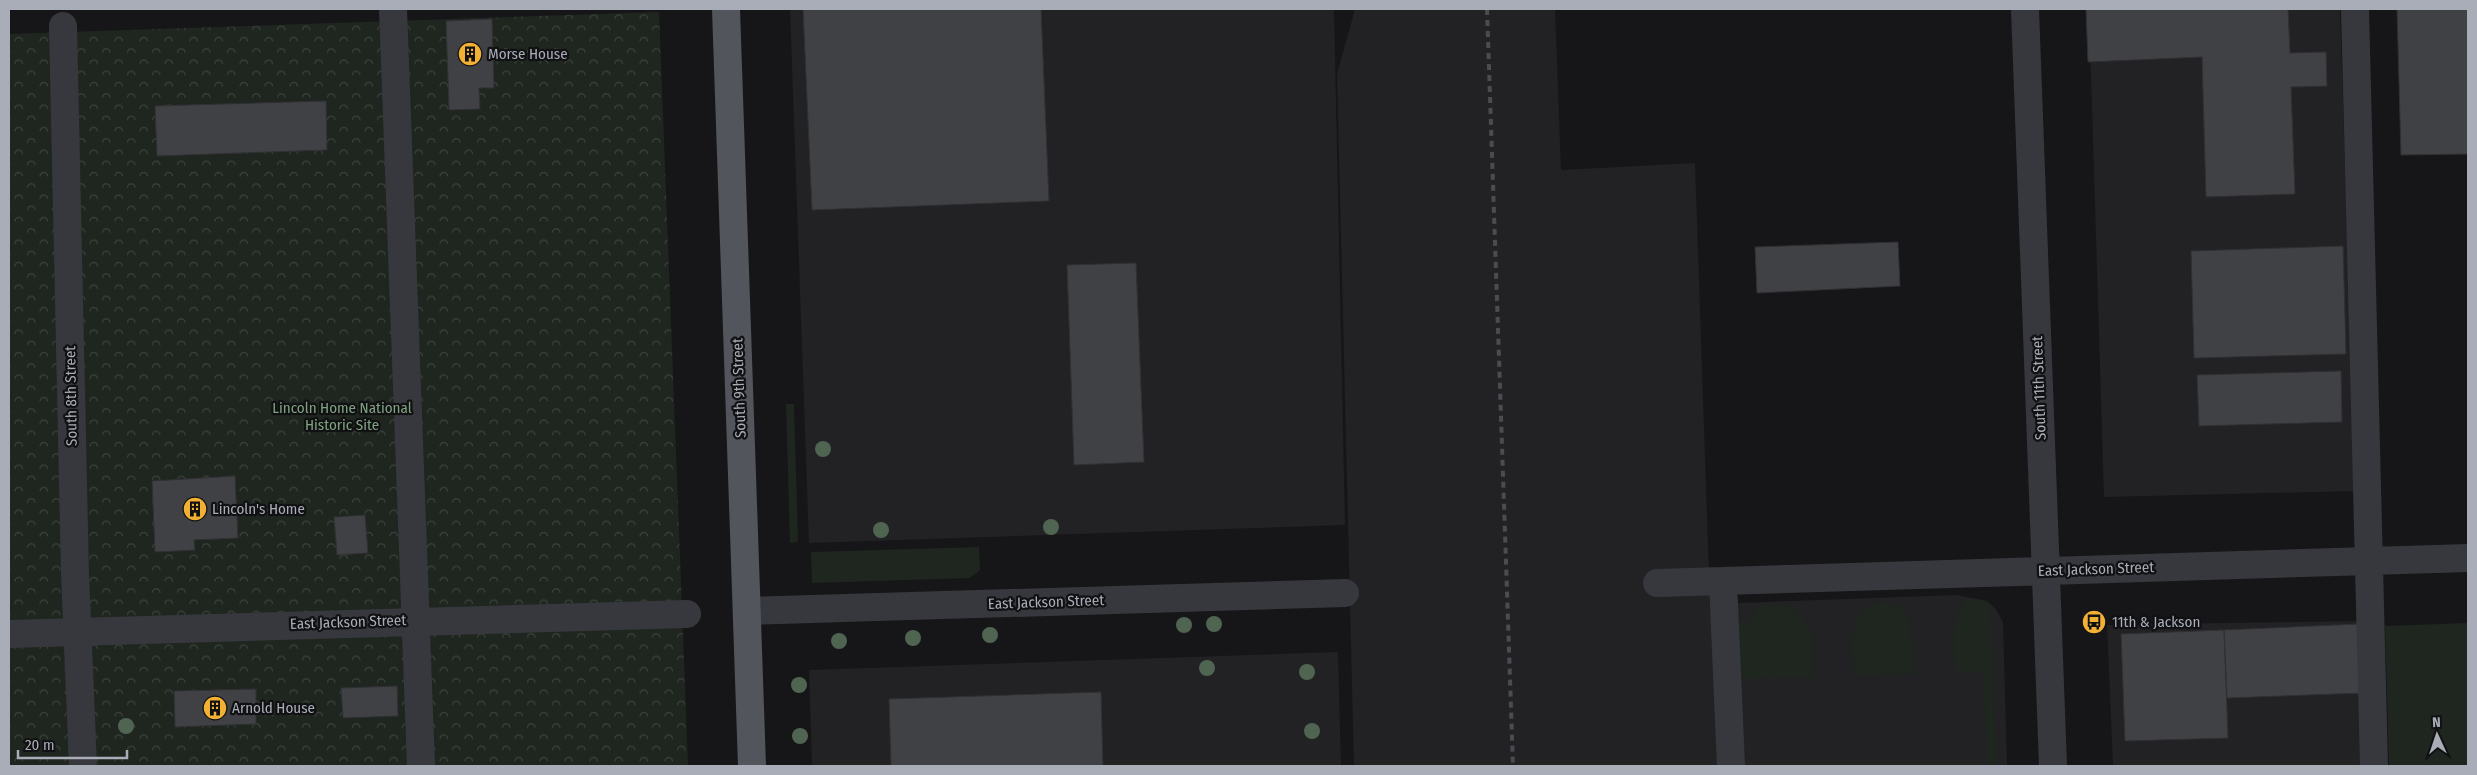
<svg xmlns="http://www.w3.org/2000/svg" width="2477" height="775" font-family="'Fira Sans Condensed',sans-serif">
<style>
.built{fill:#222225}
.green{fill:#1e261f}
.park{fill:url(#park-crowns)}
.building{fill:#404145;stroke:#303034}
.lines{fill:none;stroke-linecap:round;stroke-linejoin:round}
.minor{stroke:#37383d;stroke-width:28}
.major{stroke:#53555c;stroke-width:28}
.rail{stroke:#4a4c52;stroke-width:4;stroke-dasharray:6 5;stroke-linecap:butt}
.tree{fill:#506452}
.labels{text-anchor:middle;dominant-baseline:central;stroke-width:4.5;stroke-linejoin:round;paint-order:stroke}
.poi-label{font-size:15px;fill:#a8adb8;stroke:#111113;text-anchor:start}
.street-label{font-size:15px;fill:#a8adb8;stroke:#111113}
.park-label{font-size:15px;fill:#7fa381;stroke:#111113}
</style>
<defs>
<pattern id="park-crowns" width="20" height="18" patternUnits="userSpaceOnUse" patternTransform="scale(1.25)"><rect width="20" height="18" fill="#1e261f"/><path d="M2 6a3 3 0 1 1 6 0M12 15a3 3 0 1 1 6 0" fill="none" stroke="#3c433d"/></pattern>
</defs>
<rect width="100%" height="100%" fill="#161618"/>
<path class="built" d="M790 9H1334L1345 525 809 543Z
M1355 9H1555L1561 170 1695 163 1710 604 1956 595 1987 601 1995 608 2003 622 2007 766H1354L1337 74Z
M2089 9H2340L2355 491 2104 497Z
M2358 621 2363 766H2113L2107 625Z
M1338 652 1341 766H812L809 670Z"/>
<path class="green" d="M786 404H794L798 542 790 543Z
M979 547 980 570 970 578 812 583 811 552Z
M1969 598 1983 600 1990 604 1997 766H1987L1984 672 1955 673C1954 650 1948 615 1969 598Z
M1879 602 1900 607C1915 628 1912 650 1913 674L1854 676C1854 647 1845 614 1879 602Z
M1784 605C1820 624 1811 641 1813 677L1740 679 1738 622H1754L1753 616 1761 606Z
M2468 623V766H2389L2385 626Z"/>
<path class="park" d="M659 12 688 766H9V34Z"/>
<path class="building" d="M803 9H1041L1049 201 812 210Z
M2086 9H2288L2290 53 2326 52 2327 86 2291 87 2295 194 2206 197 2202 57 2088 62Z
M2397 9H2468V154L2401 155Z
M492 19 494 88H479L480 109 449 110 446 21Z
M326 101 327 150 157 156 155 106Z
M1898 242 1900 286 1757 293 1755 247Z
M2343 246 2346 354 2194 358 2191 251Z
M1136 263 1144 462 1074 465 1067 265Z
M2341 371 2342 422 2199 426 2197 375Z
M235 476 238 538 194 540 195 550 155 552 152 481Z
M365 515 368 553 337 555 334 517Z
M2360 624 2363 693 2227 698 2224 630Z
M2224 630 2228 738 2125 741 2121 634Z
M397 686 398 716 343 718 341 688Z
M256 689V724L175 727 174 691Z
M1101 692 1103 766H891L889 699Z"/>
<g class="lines">
<path class="minor" d="M393 9 421 766
M2025 9 2053 766
M2355 9 2374 766
M63 26 75 574 83 766
M1723 581 1731 766
M1657 583 2468 558
M747 611 1345 593
M9 634 687 614"/>
<path class="major" d="M726 9 752 766"/>
<path class="rail" d="M1487 9 1513 766"/>
</g>
<g class="tree">
<circle cx="823" cy="449" r="8"/>
<circle cx="1051" cy="527" r="8"/>
<circle cx="881" cy="530" r="8"/>
<circle cx="1214" cy="624" r="8"/>
<circle cx="1184" cy="625" r="8"/>
<circle cx="990" cy="635" r="8"/>
<circle cx="913" cy="638" r="8"/>
<circle cx="839" cy="641" r="8"/>
<circle cx="1207" cy="668" r="8"/>
<circle cx="1307" cy="672" r="8"/>
<circle cx="799" cy="685" r="8"/>
<circle cx="126" cy="726" r="8"/>
<circle cx="1312" cy="731" r="8"/>
<circle cx="800" cy="736" r="8"/>
</g>
<defs>
<g id="building-disc" transform="scale(1.25)"><circle r="9.5" fill="#f2b134" stroke="#111113"/><path d="M-4-6H4V6H1V3H-1V6H-4ZM-2.5-4.3h1.7v1.8h-1.7ZM.8-4.3h1.7v1.8H.8ZM-2.5-1h1.7V.8h-1.7ZM.8-1h1.7V.8H.8Z" fill="#111"/></g>
<g id="bus-disc" transform="scale(1.25)"><circle r="9.5" fill="#f2b134" stroke="#111113"/><path d="M-5-6H5V4H4V6H2V4H-2V6H-4V4H-5ZM-3.5-4V0h7V-4ZM-3.5 1.2v1.5H-2V1.2ZM2 1.2v1.5H3.5V1.2Z" fill="#111"/></g>
</defs>
<g fill-rule="evenodd">
<use href="#building-disc" x="470" y="54"/>
<use href="#building-disc" x="195" y="509"/>
<use href="#bus-disc" x="2094" y="622"/>
<use href="#building-disc" x="215" y="708"/>
</g>
<g class="labels">
<g class="poi-label">
<text x="488" y="54">Morse House</text>
<text x="212" y="509">Lincoln's Home</text>
<text x="2112" y="622">11th &amp; Jackson</text>
<text x="232" y="708">Arnold House</text>
</g>
<g class="street-label">
<text transform="translate(739 388) rotate(-92)">South 9th Street</text>
<text transform="translate(2039 388) rotate(-92)">South 11th Street</text>
<text transform="translate(71 396) rotate(-91)">South 8th Street</text>
<text transform="translate(2096 569) rotate(-2)">East Jackson Street</text>
<text transform="translate(1046 602) rotate(-2)">East Jackson Street</text>
<text transform="translate(348 622) rotate(-2)">East Jackson Street</text>
</g>
<g class="park-label">
<text x="342" y="408">Lincoln Home National<tspan x="342" dy="17">Historic Site</tspan></text>
</g>
</g>
<rect width="2477" height="775" fill="none" stroke="#a8adb8" stroke-width="20"/>
<g transform="translate(2437 735) rotate(357)" stroke="#111113" stroke-width="4" paint-order="stroke">
<path d="M0-4L9 19L0 12L-9 19Z" fill="#a8adb8"/>
<text y="-8" font-size="14" font-weight="bold" text-anchor="middle" fill="#a8adb8">N</text>
</g>
<path d="M18 750v8h109v-8" fill="none" stroke="#a8adb8" stroke-width="2.5"/>
<text x="25" y="750" font-size="15" fill="#a8adb8" stroke="#111113" stroke-width="4" paint-order="stroke">20 m</text>
</svg>
